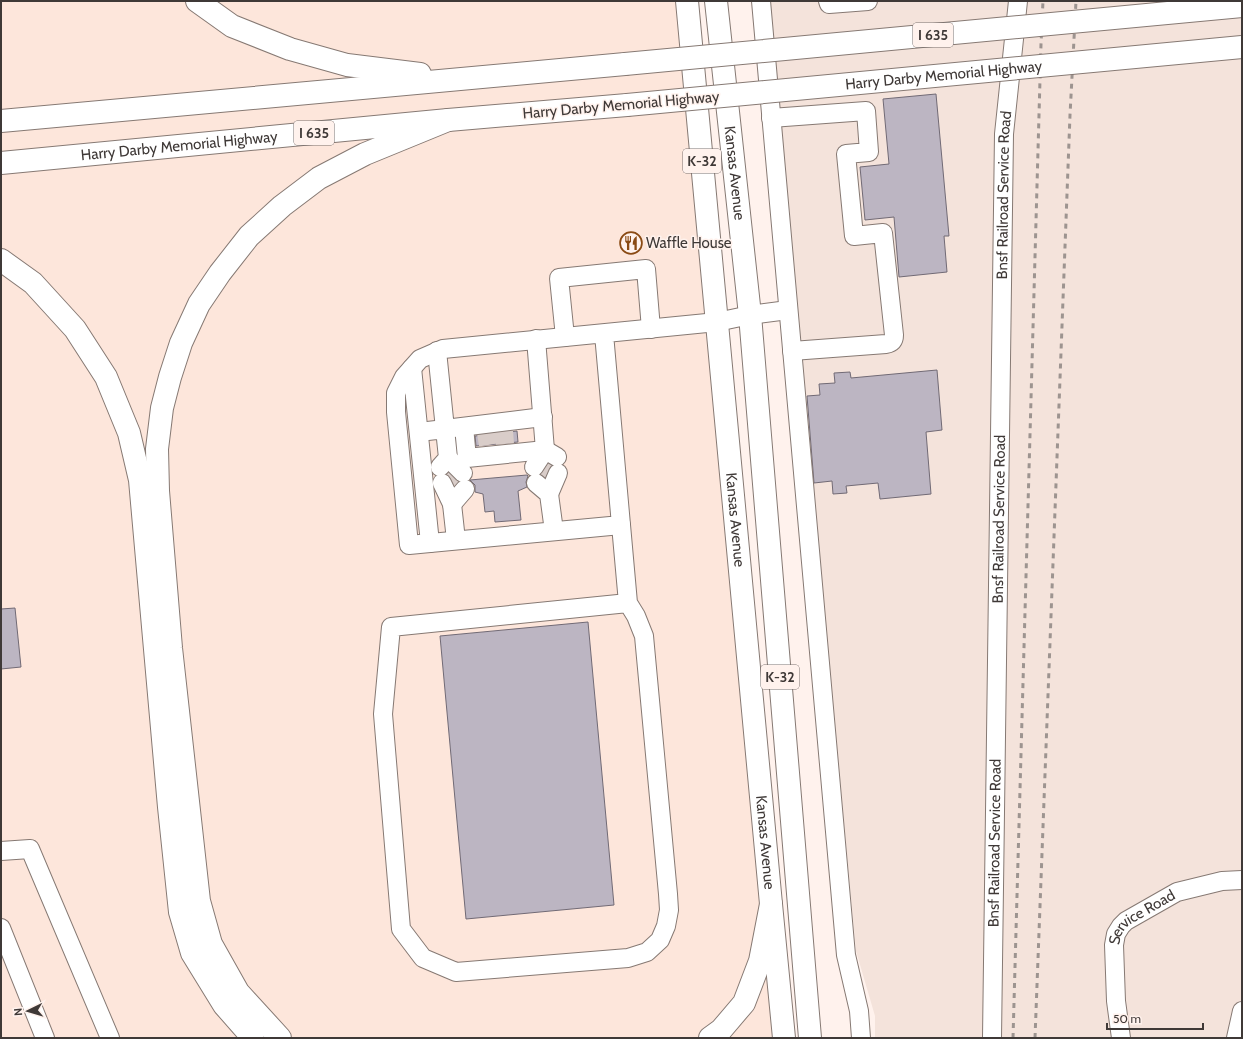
<svg xmlns="http://www.w3.org/2000/svg" width="1243" height="1039" font-family="Cabin,sans-serif">
<style>
.industrial{fill:#fde6db}
.built{fill:#f4e3db}
.building{fill:#bcb5c2;stroke:#716a75}
.lines{fill:none;stroke-linecap:round;stroke-linejoin:round}
.minor-tunnel{stroke:#d9cdc9;stroke-width:18;stroke-dasharray:18 9;stroke-linecap:butt}
.minor-casing{stroke:#867973;stroke-width:20}
.major-casing{stroke:#867973;stroke-width:24}
.highway-casing{stroke:#867973;stroke-width:24}
.minor{stroke:#fff;stroke-width:18}
.major{stroke:#fff;stroke-width:22}
.highway{stroke:#fff;stroke-width:22}
.rail{stroke:#9d9490;stroke-width:3;stroke-dasharray:5 5;stroke-linecap:butt}
.highway-bridge-casing{stroke:#867973;stroke-width:24;stroke-linecap:butt}
.highway-bridge{stroke:#fff;stroke-width:22}
.labels{text-anchor:middle;dominant-baseline:central;stroke-width:3;stroke-linejoin:round;paint-order:stroke}
.shield{fill:#fff2ed;stroke:#79706e;stroke-width:1}
.shield-label{font-size:14px;font-weight:bold;fill:#3f3937}
.street-label{font-size:15px;fill:#3f3937;stroke:#fff2ed}
.poi-label{font-size:15px;fill:#3f3937;stroke:#fff2ed;text-anchor:start}
</style>
<rect width="100%" height="100%" fill="#fff2ed"/>
<path class="industrial" d="M1 1H686L780 1038H1Z"/>
<path class="built" d="M767 1H1242V1038H875V1016L856 951Z"/>
<path class="building" d="M936 94 949 236H944L947 272 899 277 894 217 865 220 860 167 889 164 883 99Z
M937 370 942 430 926 432 931 494 880 499 878 483 846 486 847 493 833 494 832 481 814 483 807 396 820 395 819 384 835 383 834 373 850 372 851 378Z
M517 431 518 442 476 446 475 436Z
M527 475 528 476 526 482 527 487 518 491 521 520 495 522 494 511 485 512 483 494 475 492V485L470 480Z
M15 608 21 667 1 669V609Z
M588 622 614 905 466 919 440 636Z"/>
<g class="lines">
<path class="minor-tunnel" d="M504 431 505 444
M486 433 488 445
M546 461 548 478
M449 469 451 486"/>
<g class="minor-casing">
<g id="minor">
<path d="M761 1 846 955 859 1011 861 1038"/>
<path d="M828 1 829 4 868 1"/>
<path d="M771 118 866 111 869 152 846 154 854 236 883 233 894 335C894 341 891 343 886 344L792 351"/>
<path d="M604 334 621 525 409 545 396 412V393L404 377 420 359 443 349 717 322 750 315 788 310"/>
<path d="M565 337 559 278 646 269 651 329"/>
<path d="M437 351 445 429 543 417"/>
<path d="M412 368 430 543"/>
<path d="M464 427 467 458 545 450 557 457"/>
<path d="M419 432 445 429 448 458 440 467"/>
<path d="M448 458 463 473"/>
<path d="M534 467 545 450 536 339"/>
<path d="M442 483 452 504 456 540"/>
<path d="M536 483 549 494 554 531"/>
<path d="M549 494 558 473"/>
<path d="M452 504 465 489"/>
<path d="M621 525 628 603 636 616 644 636 668 894 669 910 666 926 660 940 647 952 628 958 456 972 423 958 401 929 383 714 391 627 628 603"/>
<path d="M1 851 30 849 110 1038"/>
<path d="M1 928 45 1038"/>
<path id="s1" d="M992 1038 1004 134 1018 1"/>
<path id="s2" d="M1121 1038 1116 1001 1114 945 1116 934 1121 926 1126 921 1177 892 1222 881 1242 880"/>
<path d="M1236 1038 1242 1011"/>
</g>
</g>
<g class="major-casing">
<g id="major">
<path id="s3" d="M687 1 771 904 784 1038"/>
<path id="s4" d="M716 1 750 315 810 1038"/>
</g>
</g>
<g class="highway-casing">
<g id="highway">
<path d="M197 1 232 26 290 49 347 65 420 74"/>
<path d="M1 121 625 64"/>
<path id="s5" d="M1 163 448 120 627 105"/>
<path d="M1 260 33 283 75 329 106 377 129 433 140 480 169 807 180 912 192 953 224 1005 253 1038"/>
<path d="M280 1038 238 992 211 944 199 901 171 648 158 491 157 449 162 408 170 377 181 343 199 304 220 273 249 236 282 206 319 178 365 154 448 120"/>
<path d="M710 1038 721 1030 744 1003 760 961 771 904"/>
</g>
</g>
<use href="#minor" class="minor"/>
<use href="#major" class="major"/>
<use href="#highway" class="highway"/>
<path class="rail" d="M1013 1038 1041 44 1043 1
M1035 1038 1070 115 1076 1"/>
<g class="highway-bridge-casing">
<g id="highway-bridge">
<path d="M625 64 1242 6"/>
<path id="s6" d="M627 105 1242 47"/>
</g>
</g>
<use href="#highway-bridge" class="highway-bridge"/>
</g>
<defs>
<g id="restaurant-ring" transform="scale(1.15)"><circle r="9.5" fill="#fff2ed" stroke="#8a4a13" stroke-width="1.5"/><path d="M-5-6h1v4h1v-4h1v4h1v-4h1v5L-1.5 .5V6h-2V.5L-5-1ZM5-6V6H3V1.5H1.5Q1.5-4 5-6Z" fill="#8a4a13"/></g>
</defs>
<g fill-rule="evenodd">
<use href="#restaurant-ring" x="631" y="243"/>
</g>
<g class="labels">
<g class="shield">
<rect x="913" y="23" width="40" height="24" rx="3"/>
<rect x="294" y="121" width="40" height="24" rx="3"/>
<rect x="683" y="149" width="38" height="24" rx="3"/>
<rect x="761" y="665" width="38" height="24" rx="3"/>
</g>
<g class="shield-label">
<text x="933" y="35">I 635</text>
<text x="314" y="133">I 635</text>
<text x="702" y="161">K-32</text>
<text x="780" y="677">K-32</text>
</g>
<g class="street-label">
<text stroke="none"><textPath href="#s6" startOffset="318">Harry Darby Memorial Highway</textPath></text>
<text transform="translate(621 105) rotate(-5)">Harry Darby Memorial Highway</text>
<text stroke="none"><textPath href="#s5" startOffset="179">Harry Darby Memorial Highway</textPath></text>
<text stroke="none"><textPath href="#s4" startOffset="173">Kansas Avenue</textPath></text>
<text stroke="none"><textPath href="#s1" startOffset="843">Bnsf Railroad Service Road</textPath></text>
<text stroke="none"><textPath href="#s1" startOffset="519">Bnsf Railroad Service Road</textPath></text>
<text stroke="none"><textPath href="#s3" startOffset="521">Kansas Avenue</textPath></text>
<text stroke="none"><textPath href="#s3" startOffset="845">Kansas Avenue</textPath></text>
<text stroke="none"><textPath href="#s1" startOffset="195">Bnsf Railroad Service Road</textPath></text>
<text stroke="none"><textPath href="#s2" startOffset="135">Service Road</textPath></text>
</g>
<g class="poi-label">
<text x="646" y="243">Waffle House</text>
</g>
</g>
<rect width="1243" height="1039" fill="none" stroke="#3f3937" stroke-width="4"/>
<g transform="translate(28 1011) rotate(265)" stroke="#fff2ed" stroke-width="3" paint-order="stroke">
<path d="M0-3L7 15L0 10L-7 15Z" fill="#3f3937"/>
<text y="-6" font-size="11" font-weight="bold" text-anchor="middle" fill="#3f3937">N</text>
</g>
<path d="M1107 1023v6h96v-6" fill="none" stroke="#3f3937" stroke-width="2"/>
<text x="1113" y="1023" font-size="12" fill="#3f3937" stroke="#fff2ed" stroke-width="3" paint-order="stroke">50 m</text>
</svg>
